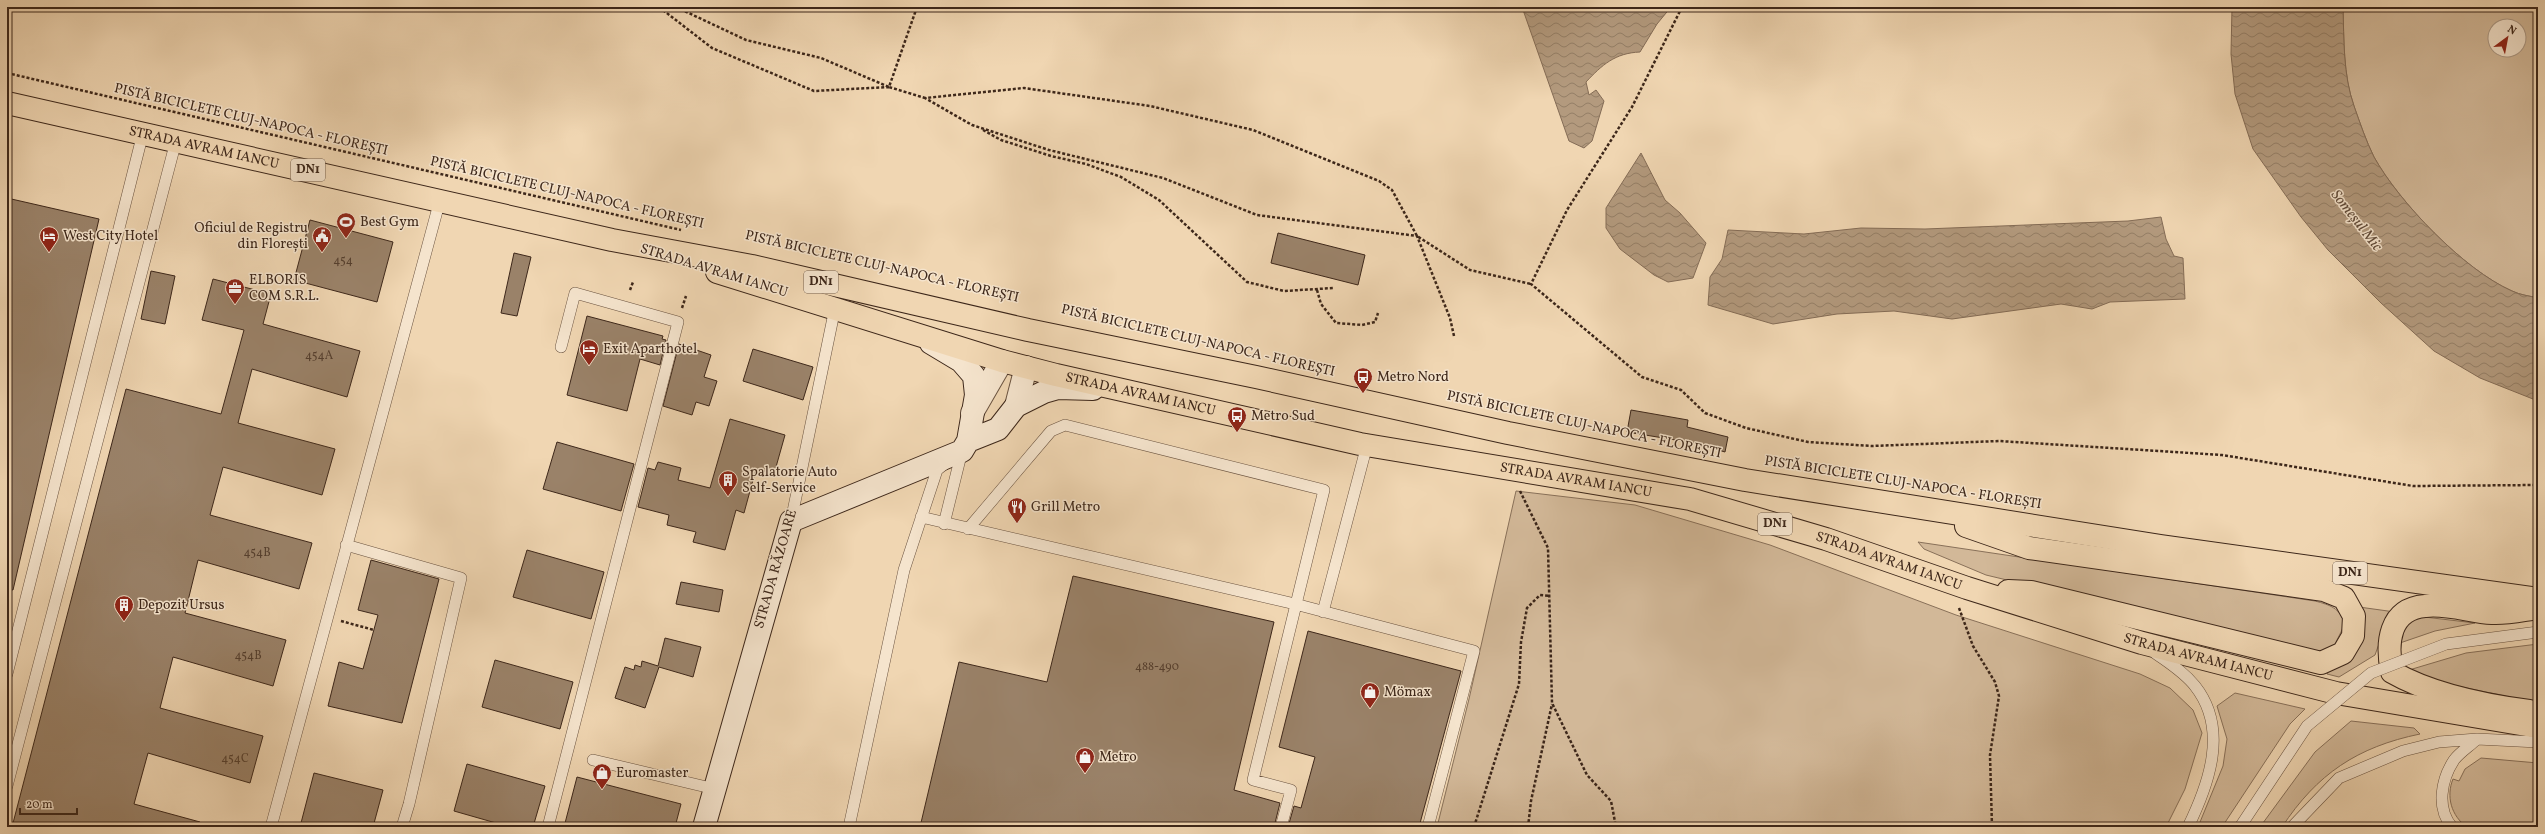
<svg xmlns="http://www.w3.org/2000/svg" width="2545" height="834" font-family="Vollkorn,serif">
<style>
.grass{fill:#d2b898;stroke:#887059;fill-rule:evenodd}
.water{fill:url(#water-waves);stroke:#846c56}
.building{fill:#9a8269;stroke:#3d271a}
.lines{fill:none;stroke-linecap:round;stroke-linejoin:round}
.lane-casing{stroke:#6a5340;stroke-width:12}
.street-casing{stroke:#6a5340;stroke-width:24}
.secondary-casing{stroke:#3d271a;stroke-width:24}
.primary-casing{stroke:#3d271a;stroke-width:24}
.path{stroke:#3d271a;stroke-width:2.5;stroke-dasharray:3 2;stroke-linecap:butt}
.lane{stroke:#f5e4cd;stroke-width:11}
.street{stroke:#f5e4cd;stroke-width:22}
.secondary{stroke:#f5e4cd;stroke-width:22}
.primary{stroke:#f0d6b2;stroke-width:22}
.lane-bridge-casing{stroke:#6a5340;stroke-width:12;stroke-linecap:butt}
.lane-bridge{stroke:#f5e4cd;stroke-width:11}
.labels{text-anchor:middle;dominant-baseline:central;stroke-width:3;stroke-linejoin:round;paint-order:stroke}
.number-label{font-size:12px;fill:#543e2e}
.shield{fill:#f5e4cd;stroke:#746050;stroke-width:1}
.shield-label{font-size:13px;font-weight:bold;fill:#3d271a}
.street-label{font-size:14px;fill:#3d271a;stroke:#f5e4cd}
.poi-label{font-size:14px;fill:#3d271a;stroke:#f5e4cd;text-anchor:start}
.water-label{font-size:15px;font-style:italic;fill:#604a38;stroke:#f5e4cd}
</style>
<defs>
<pattern id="water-waves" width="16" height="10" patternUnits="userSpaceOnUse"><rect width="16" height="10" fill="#b39a7e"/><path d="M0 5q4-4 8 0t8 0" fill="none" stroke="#937e66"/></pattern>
</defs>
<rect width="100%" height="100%" fill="#f0d6b2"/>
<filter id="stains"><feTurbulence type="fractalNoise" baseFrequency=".005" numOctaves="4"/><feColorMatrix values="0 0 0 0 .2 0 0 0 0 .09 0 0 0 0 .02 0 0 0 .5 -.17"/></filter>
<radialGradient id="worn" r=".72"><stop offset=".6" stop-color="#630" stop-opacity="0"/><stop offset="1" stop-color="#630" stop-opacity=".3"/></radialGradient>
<path class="grass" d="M2343 7H2538V298C2530 296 2520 295 2512 291 2464 270 2399 202 2374 157 2366 141 2360 123 2354 106 2343 75 2344 39 2343 7ZM2495 26H2519V50H2495Z
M1516 491 1635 505 1770 545 1956 615 2140 674 2170 688 2193 710 2202 733 2185 789 2166 827H1437L1469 699Z
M1918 542 2315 601C2330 605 2340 608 2345 624L2334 646 2316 654 1986 575 1924 549Z
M2359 607 2395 612 2385 627 2375 655 2339 677 2327 674Z
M2416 616 2475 623 2435 631 2397 644 2399 630Z
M2538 644V703L2419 678 2409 670 2466 653Z
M2235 693 2305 709 2290 724 2222 827H2198L2223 766 2227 739 2217 706Z
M2351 721 2414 728 2420 734C2357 747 2317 774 2282 827H2260L2315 752Z
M2481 758 2538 763V827H2467C2451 816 2446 796 2453 779L2459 781 2465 769Z"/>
<path class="water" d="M1522 7H1671L1657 24 1640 52C1615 53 1602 65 1586 82L1589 95 1596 90 1604 101 1592 141 1584 148 1569 141Z
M2232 7H2343C2344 39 2343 75 2354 106 2360 123 2366 141 2374 157 2399 202 2464 270 2512 291 2520 295 2530 296 2538 298V401L2480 378 2434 351 2381 303 2328 250 2301 217 2253 149 2235 94 2231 54Z
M1641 153 1665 200 1680 213 1706 243 1693 278 1668 282 1654 275 1620 249 1606 228V208Z
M2161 217 2166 239 2174 256 2183 258 2185 299 2110 302 2092 309 2061 304 1952 319 1894 311 1837 314 1773 324 1708 305 1710 277 1722 259 1728 230 1804 234 1861 228 1925 229 2128 221Z"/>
<path class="building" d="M7 198 99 219 13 590 7 589Z
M310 220 393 242 377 302 294 280Z
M1278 233 1365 255 1358 285 1271 263Z
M514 253 531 257 517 316 501 313Z
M151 271 175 276 165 324 141 319Z
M213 279 271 294 263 324 360 351 347 397 252 369 238 423 335 449 322 495 223 467 210 515 312 543 299 589 198 560 185 613 286 640 273 686 173 657 160 708 263 736 250 783 148 753 134 804 200 822 199 827H12L126 389 221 414 244 330 202 320Z
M587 316 663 336 662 339 666 340 660 365 640 359 627 411 567 395Z
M679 344 711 355 704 377 717 381 709 406 696 402 692 415 663 406Z
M753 349 813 367 803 400 743 381Z
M1631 410 1688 420 1687 427 1728 437 1725 452 1694 443 1627 432Z
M730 419 785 435 774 474 756 469 744 513 736 510 725 550 693 542 696 532 667 525 669 515 638 507 648 468 655 470 658 462 681 468 678 480 710 488Z
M557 442 634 464 621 511 543 489Z
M527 550 604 572 591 619 513 597Z
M371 560 439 579 402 723 328 706 339 662 363 669 378 615 358 610Z
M1073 576 1274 622 1234 790 1280 803 1274 827H920L959 662 1047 682Z
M681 582 723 590 719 612 676 604Z
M1308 631 1461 671 1419 827H1288L1294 806 1301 808 1315 757 1279 747Z
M665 638 701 647 693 677 659 667 645 708 615 698 625 667 634 670 635 665 641 667 642 661 658 666Z
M495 660 573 682 560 729 482 707Z
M467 764 545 786 533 827H510L454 811Z
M314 773 383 790 373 827H317L301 823Z
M577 777 681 804 675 827H564Z"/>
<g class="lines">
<g class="lane-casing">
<path id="lane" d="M921 517 1295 604 1474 651 1428 827
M791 521 835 308
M944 524 962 451
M968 529 1051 431 1065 425 1324 490 1253 780 1291 790 1281 827
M346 545 461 578 409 804 402 827
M1323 612 1367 445
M2155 653C2169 663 2184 672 2195 686 2229 729 2209 784 2188 827
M7 674 143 133
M593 760 715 789
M7 786 176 141
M271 827 440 200
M548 827 678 322 575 293 561 347
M849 827 904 570 937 470 946 463
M2292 827 2339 778 2403 751 2439 742 2477 739 2538 742
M2452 827C2436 808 2441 780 2454 760 2460 752 2470 746 2477 739"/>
</g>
<g class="street-casing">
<path id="street" d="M1016 406 1026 367
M972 413 1002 361"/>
</g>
<g class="secondary-casing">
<path id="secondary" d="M968 441 998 429 1016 406 1044 392 1058 388 1093 389
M704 827 791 521 962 451 968 441 976 395 974 376 961 361 931 343"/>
</g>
<g class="primary-casing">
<g id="primary">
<path id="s1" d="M7 103 612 240 752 266 1028 330 1256 377 1508 433 1745 480 2161 546 2538 599"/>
<path id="s2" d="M717 272 1002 361 1056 375 1360 444 1690 499 1826 539 1967 588 2142 643 2336 693 2538 727"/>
<path d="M1966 526 2029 548 2324 590 2344 598 2354 616 2353 636 2343 653 2321 663 2031 592 2008 591"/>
<path d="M2529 711C2483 705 2432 695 2392 672 2386 643 2389 609 2425 606 2447 603 2471 612 2492 613 2507 614 2523 610 2538 608"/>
</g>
</g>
<path class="path" d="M659 7 712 48 814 91 889 87
M676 7 746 40 821 58 889 87
M917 7 889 87 925 98
M1682 7 1632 107 1567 210 1531 284 1642 377 1681 390 1705 413 1746 428 1808 442 1872 446 1999 441 2222 455 2413 486 2538 485
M7 73 681 230
M983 130 1001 140 1051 156 1086 164 1121 177 1159 200 1247 282 1284 291 1334 288
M630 290 633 282
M1317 290 1321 304 1336 323 1362 325 1375 322 1378 313
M682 308 686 296
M1454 336 1450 318 1417 236 1257 215 1163 178 1049 150 972 125 925 98 1024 88 1150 106 1253 130 1379 181 1392 190 1417 236 1470 270 1531 284
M1520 491 1548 548 1552 703 1587 775 1611 801 1616 827
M1959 608 1973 646 1995 682 1999 696 1990 755 1992 827
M341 621 374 630
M1474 827 1519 684 1521 642 1527 608 1540 595 1550 596
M1528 827 1531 801 1552 704"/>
<use href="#lane" class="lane"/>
<use href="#street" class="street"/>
<use href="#secondary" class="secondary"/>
<use href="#primary" class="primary"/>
<g class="lane-bridge-casing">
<path id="lane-bridge" d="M2240 827 2307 726 2371 673 2446 644 2538 632"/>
</g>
<use href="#lane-bridge" class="lane-bridge"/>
</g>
<defs>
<g id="stadium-pin" transform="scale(1)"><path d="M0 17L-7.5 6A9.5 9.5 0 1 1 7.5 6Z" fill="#8f2418" stroke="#f5e4cd"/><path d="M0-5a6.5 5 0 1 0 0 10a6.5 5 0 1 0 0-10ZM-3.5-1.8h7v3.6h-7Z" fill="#fff"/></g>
<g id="hotel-pin" transform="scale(1)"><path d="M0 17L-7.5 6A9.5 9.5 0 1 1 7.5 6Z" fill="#8f2418" stroke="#f5e4cd"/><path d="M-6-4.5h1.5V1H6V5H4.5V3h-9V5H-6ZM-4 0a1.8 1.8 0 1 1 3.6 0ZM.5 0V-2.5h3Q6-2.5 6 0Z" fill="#fff"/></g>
<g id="civic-pin" transform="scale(1)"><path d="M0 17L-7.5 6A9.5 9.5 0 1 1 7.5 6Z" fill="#8f2418" stroke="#f5e4cd"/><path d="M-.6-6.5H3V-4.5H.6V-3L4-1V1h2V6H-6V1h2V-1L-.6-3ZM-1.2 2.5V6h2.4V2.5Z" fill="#fff"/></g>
<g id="office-pin" transform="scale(1)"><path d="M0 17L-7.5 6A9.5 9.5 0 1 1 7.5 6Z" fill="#8f2418" stroke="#f5e4cd"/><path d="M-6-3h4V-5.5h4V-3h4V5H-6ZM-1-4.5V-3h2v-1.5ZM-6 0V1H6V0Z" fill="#fff"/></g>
<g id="bus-pin" transform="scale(1)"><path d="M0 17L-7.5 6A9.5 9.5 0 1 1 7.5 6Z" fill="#8f2418" stroke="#f5e4cd"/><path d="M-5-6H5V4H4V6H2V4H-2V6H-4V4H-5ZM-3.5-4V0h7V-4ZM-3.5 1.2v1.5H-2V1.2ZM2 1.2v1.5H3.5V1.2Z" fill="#fff"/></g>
<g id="building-pin" transform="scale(1)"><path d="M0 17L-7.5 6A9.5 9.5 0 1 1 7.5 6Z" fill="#8f2418" stroke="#f5e4cd"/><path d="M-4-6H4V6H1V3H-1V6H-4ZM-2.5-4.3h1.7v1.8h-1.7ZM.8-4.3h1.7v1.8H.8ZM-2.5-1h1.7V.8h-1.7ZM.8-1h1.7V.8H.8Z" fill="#fff"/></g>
<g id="restaurant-pin" transform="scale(1)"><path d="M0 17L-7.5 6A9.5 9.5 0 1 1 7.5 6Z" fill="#8f2418" stroke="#f5e4cd"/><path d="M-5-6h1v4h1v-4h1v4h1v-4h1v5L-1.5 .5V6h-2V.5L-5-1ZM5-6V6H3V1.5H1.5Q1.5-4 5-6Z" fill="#fff"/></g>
<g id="shop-pin" transform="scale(1)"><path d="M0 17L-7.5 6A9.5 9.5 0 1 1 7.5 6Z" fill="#8f2418" stroke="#f5e4cd"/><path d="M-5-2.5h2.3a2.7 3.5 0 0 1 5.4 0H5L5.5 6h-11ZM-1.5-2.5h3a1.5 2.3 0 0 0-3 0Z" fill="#fff"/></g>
</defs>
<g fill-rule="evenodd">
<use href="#stadium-pin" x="346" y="222"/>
<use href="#hotel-pin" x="49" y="236"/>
<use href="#civic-pin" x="322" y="236"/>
<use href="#office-pin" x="235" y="288"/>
<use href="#hotel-pin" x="589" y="349"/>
<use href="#bus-pin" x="1363" y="377"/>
<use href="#bus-pin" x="1237" y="416"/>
<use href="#building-pin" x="728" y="480"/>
<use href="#restaurant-pin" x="1017" y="507"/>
<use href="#building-pin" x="124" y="605"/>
<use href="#shop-pin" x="1370" y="692"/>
<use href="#shop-pin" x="1085" y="757"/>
<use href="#shop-pin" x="602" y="773"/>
</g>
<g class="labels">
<g class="number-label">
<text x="343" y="261">454</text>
<text x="319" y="356">454A</text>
<text x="257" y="553">454B</text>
<text x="248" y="656">454B</text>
<text x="1157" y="667">488-490</text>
<text x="235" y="759">454C</text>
</g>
<g class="shield">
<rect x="291" y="159" width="34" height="22" rx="3"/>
<rect x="804" y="271" width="34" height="22" rx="3"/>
<rect x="1758" y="513" width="34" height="22" rx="3"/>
<rect x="2333" y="562" width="34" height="22" rx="3"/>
</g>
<g class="shield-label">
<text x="308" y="170">DN1</text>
<text x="821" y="282">DN1</text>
<text x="1775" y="524">DN1</text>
<text x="2350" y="573">DN1</text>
</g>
<g class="street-label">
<text transform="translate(251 120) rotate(13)">PISTĂ BICICLETE CLUJ-NAPOCA - FLOREȘTI</text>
<text stroke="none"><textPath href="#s1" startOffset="202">STRADA AVRAM IANCU</textPath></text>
<text transform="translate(567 193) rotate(13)">PISTĂ BICICLETE CLUJ-NAPOCA - FLOREȘTI</text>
<text transform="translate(882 267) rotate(13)">PISTĂ BICICLETE CLUJ-NAPOCA - FLOREȘTI</text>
<text transform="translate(714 271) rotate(17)">STRADA AVRAM IANCU</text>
<text transform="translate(1198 341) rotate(13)">PISTĂ BICICLETE CLUJ-NAPOCA - FLOREȘTI</text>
<text stroke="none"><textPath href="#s2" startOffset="441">STRADA AVRAM IANCU</textPath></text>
<text transform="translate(1584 425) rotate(12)">PISTĂ BICICLETE CLUJ-NAPOCA - FLOREȘTI</text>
<text stroke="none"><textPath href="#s2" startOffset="885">STRADA AVRAM IANCU</textPath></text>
<text transform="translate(1903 483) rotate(9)">PISTĂ BICICLETE CLUJ-NAPOCA - FLOREȘTI</text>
<text stroke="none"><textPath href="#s2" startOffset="1209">STRADA AVRAM IANCU</textPath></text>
<text transform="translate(776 569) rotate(-74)">STRADA RĂZOARE</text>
<text stroke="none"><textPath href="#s2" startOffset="1533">STRADA AVRAM IANCU</textPath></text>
</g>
<g class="poi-label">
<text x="360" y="222">Best Gym</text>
<text x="308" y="228" text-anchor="end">Oficiul de Registru<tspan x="308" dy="16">din Florești</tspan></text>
<text x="63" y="236">West City Hotel</text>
<text x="249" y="280">ELBORIS<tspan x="249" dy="16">COM S.R.L.</tspan></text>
<text x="603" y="349">Exit Aparthotel</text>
<text x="1377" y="377">Metro Nord</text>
<text x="1251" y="416">Metro Sud</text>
<text x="742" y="472">Spalatorie Auto<tspan x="742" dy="16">Self-Service</tspan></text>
<text x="1031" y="507">Grill Metro</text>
<text x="138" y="605">Depozit Ursus</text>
<text x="1384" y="692">Mömax</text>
<text x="1099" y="757">Metro</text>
<text x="616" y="773">Euromaster</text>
</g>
<g class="water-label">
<text transform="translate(2356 221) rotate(52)">Someșul Mic</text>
</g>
</g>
<rect width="2545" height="834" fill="none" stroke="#f0d6b2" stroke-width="24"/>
<rect x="8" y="8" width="2529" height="818" fill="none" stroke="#3d271a" stroke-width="2"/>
<rect x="12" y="12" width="2521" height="810" fill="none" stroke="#3d271a"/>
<g transform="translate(2507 38) rotate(32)"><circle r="19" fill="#f5e4cd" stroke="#ab9885"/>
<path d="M0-3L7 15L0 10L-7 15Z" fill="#8f2418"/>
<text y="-6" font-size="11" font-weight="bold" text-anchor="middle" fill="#3d271a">N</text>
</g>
<path d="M20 808v6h57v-6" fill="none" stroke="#3d271a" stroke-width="2"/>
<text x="26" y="808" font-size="12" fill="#3d271a" stroke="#f5e4cd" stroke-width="3" paint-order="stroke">20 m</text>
<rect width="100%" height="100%" filter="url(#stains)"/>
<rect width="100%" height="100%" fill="url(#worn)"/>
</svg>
